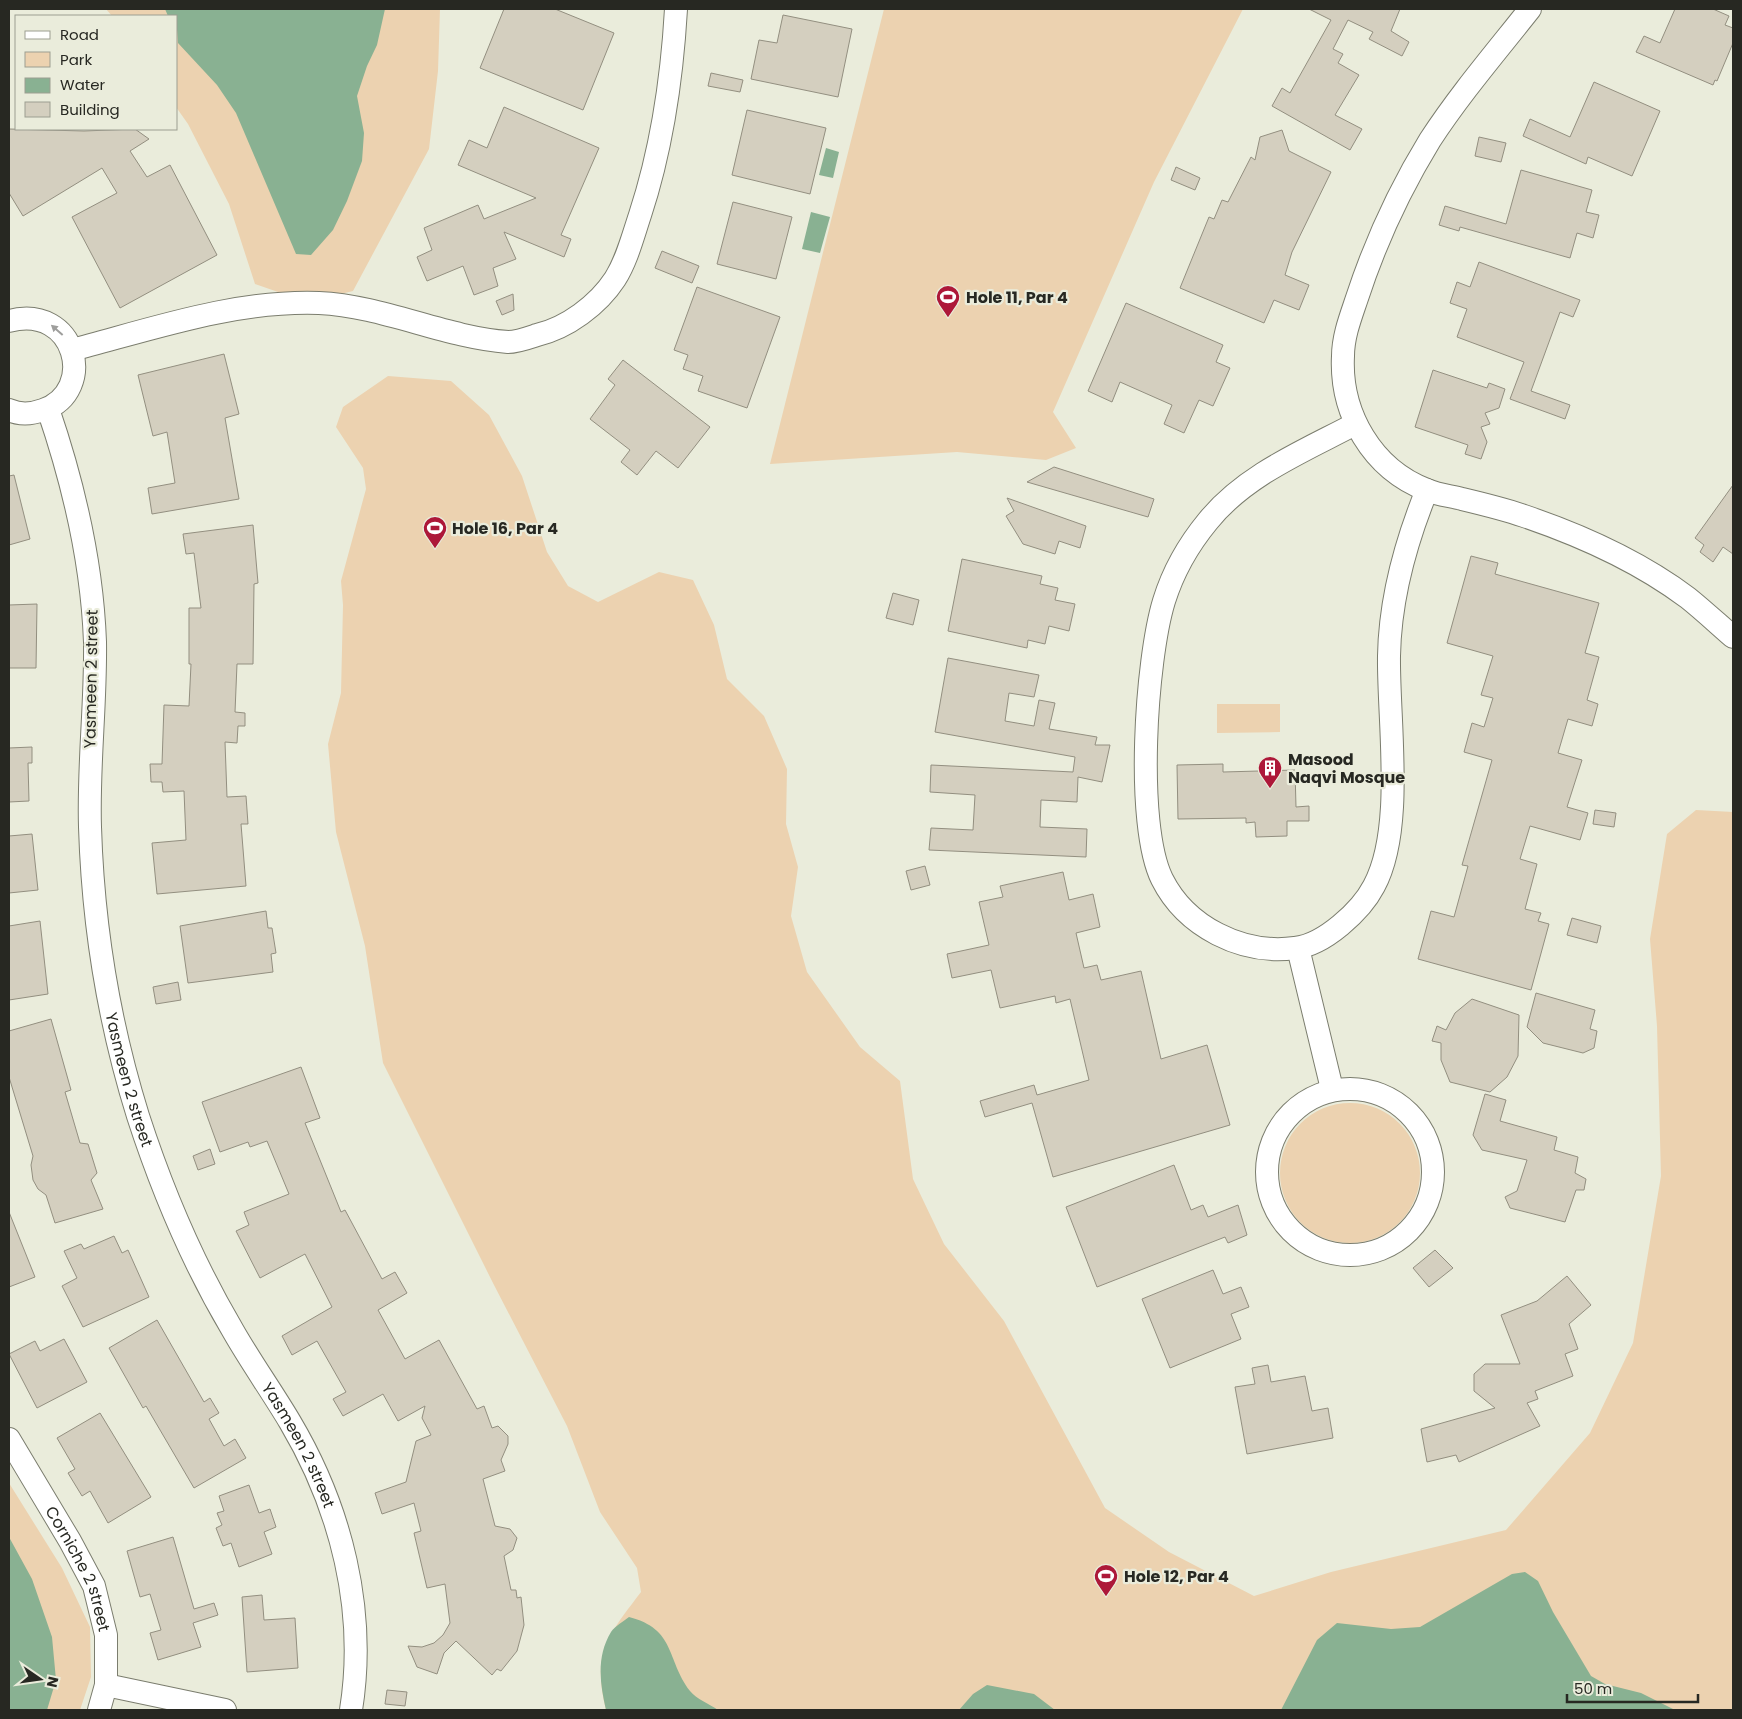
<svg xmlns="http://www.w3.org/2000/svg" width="1742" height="1719" font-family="Poppins,sans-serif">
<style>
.green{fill:#ecd2b0}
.water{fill:#89b192}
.building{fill:#d4cfbf;stroke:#938f80}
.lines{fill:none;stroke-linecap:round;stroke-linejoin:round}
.minor-casing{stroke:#7b7d6e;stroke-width:24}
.minor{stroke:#fff;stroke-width:22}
.oneway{fill:#9e9e9c}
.labels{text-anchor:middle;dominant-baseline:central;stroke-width:4.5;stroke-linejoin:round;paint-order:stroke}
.poi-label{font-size:16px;font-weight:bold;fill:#272822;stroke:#eaecdb;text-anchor:start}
.street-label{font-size:16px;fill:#272822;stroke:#eaecdb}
</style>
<rect width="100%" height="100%" fill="#eaecdb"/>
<path class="green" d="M106 9H440L438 71 429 149 353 291 307 302 255 284 229 204 188 124 176 107V16H112Z
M884 9H1243L1154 182 1053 412 1076 448 1046 460 957 452 770 464Z
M388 376 451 381 489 415 522 476 547 552 568 586 598 602 659 572 693 580 714 625 727 679 764 716 787 769 786 824 798 867 791 916 807 972 860 1047 900 1081 913 1179 944 1244 1004 1321 1105 1508 1169 1552 1254 1596 1331 1572 1506 1530 1590 1433 1633 1343 1661 1176 1657 1026 1650 939 1667 834 1696 810 1733 812V1710H606C592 1652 607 1637 641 1592L637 1568 600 1512 567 1426 494 1285 383 1063 365 946 336 832 328 744 341 693 343 605 341 581 366 489 363 468 336 427 343 407Z
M1217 704H1280V732L1217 733Z
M1280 1173a70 70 0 1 1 140 0a70 70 0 1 1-140 0Z
M9 1483 62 1568 90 1627 91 1677 80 1710H9Z"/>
<path class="water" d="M165 9H385L377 45 367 66 357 96 364 133 362 161 347 201 333 230 311 255 296 254 236 113 217 85 178 43 176 16H168Z
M826 148 839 152 833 178 819 175Z
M811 212 830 217 820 253 802 249Z
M9 1537 32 1579 52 1637 56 1680 47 1710H9Z
M1525 1572 1538 1581 1553 1612 1591 1676 1605 1684 1641 1693 1675 1710H1281L1317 1640 1337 1623 1391 1629 1420 1627 1512 1574Z
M629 1617C676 1629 666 1659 690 1691 696 1699 710 1704 718 1710H606C600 1684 596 1657 611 1632 615 1626 624 1621 629 1617Z
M987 1685 1034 1694 1055 1710H959L973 1694Z"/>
<path class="building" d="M504 9H555L614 33 583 110 480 68Z
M1309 9H1400L1391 31 1409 42 1402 56 1369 39 1373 32 1348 20 1333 49 1343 54 1338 63 1359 75 1335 115 1362 129 1350 150 1272 106 1282 88 1290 93 1331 20Z
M1675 9H1713L1729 16 1725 25 1733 28V43L1717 81 1715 80 1713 85 1636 52 1644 36 1660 43Z
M783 15 852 29 838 97 751 79 759 40 777 43Z
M711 73 743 80 740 92 708 86Z
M1594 82 1660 111 1632 176 1588 157 1586 164 1523 136 1530 119 1570 137Z
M504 107 599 148 561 235 571 239 564 257 504 232 516 259 493 268 498 286 474 295 463 266 427 281 417 257 432 250 424 228 478 205 484 219 536 198 458 165 469 140 487 148Z
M747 110 826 128 810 194 732 175Z
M9 129 84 131 135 129 149 139 130 151 147 177 170 165 217 255 120 308 72 217 117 193 102 168 23 216 9 193Z
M1282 130 1289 151 1331 172 1292 252 1285 275 1309 285 1299 310 1274 300 1264 323 1180 288 1209 217 1214 219 1222 200 1228 202 1251 157 1255 160 1260 137Z
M1479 137 1506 143 1501 162 1475 156Z
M1176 167 1200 178 1195 190 1171 180Z
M1521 170 1592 190 1586 212 1599 215 1593 238 1577 233 1570 258 1460 227 1459 231 1439 225 1445 206 1506 224Z
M733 202 792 217 776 279 717 264Z
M662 251 699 266 692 283 655 268Z
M1479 262 1580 300 1573 317 1560 312 1531 391 1570 405 1565 419 1510 399 1524 362 1457 337 1467 309 1450 303 1457 282 1470 287Z
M697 287 780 317 747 408 698 391 703 376 683 369 688 355 674 350Z
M513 294 514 310 502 315 496 301Z
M1126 303 1223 345 1216 362 1230 368 1213 406 1199 400 1184 433 1164 424 1172 405 1120 382 1112 402 1088 391Z
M224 354 239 414 225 418 239 499 152 514 148 488 175 483 167 432 153 436 138 375Z
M623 360 710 427 678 468 656 451 637 475 621 462 630 450 590 419 615 385 608 379Z
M1433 370 1487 388 1489 383 1505 389 1499 408 1485 413 1490 424 1481 427 1487 442 1481 459 1465 454 1468 445 1415 427Z
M1054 467 1154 499 1148 517 1027 482Z
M14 475 30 539 9 545V476Z
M1733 485V554L1723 547 1713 562 1700 552 1704 545 1695 538Z
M1007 498 1086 526 1080 548 1059 541 1055 554 1023 544 1006 516 1014 511Z
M253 525 258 583 254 584 253 664H237L235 712 245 713V726H238L237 743 225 742 227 797 246 796 248 824H241L246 886 157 894 152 843 186 840 184 791 163 792 162 782H151L150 764H162L164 705 189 706 191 664H189V608H201L194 553 186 554 183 534Z
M1471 556 1498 563 1495 574 1599 603 1585 653 1599 657 1587 700 1598 704 1592 726 1568 719 1558 753 1582 760 1567 807 1588 813 1580 840 1530 826 1520 859 1537 864 1525 909 1541 913 1538 921 1549 924 1531 990 1418 959 1431 911 1454 917 1468 866 1462 865 1492 760 1464 752 1472 723 1484 727 1493 698 1481 695 1493 656 1447 643Z
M962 559 1042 576 1040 584 1058 588 1055 600 1075 604 1069 631 1049 626 1045 644 1028 640 1027 648 948 631Z
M893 593 919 600 913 625 886 618Z
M37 604 36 668H9V605Z
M948 658 1039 675 1034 697 1009 693 1005 721 1034 726 1039 700 1055 703 1049 729 1097 737 1095 745H1110L1102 782 1078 777 1077 802 1041 800 1040 827 1087 829 1086 857 929 850 931 828 973 830 975 795 930 792 931 765 1073 772 1075 757 935 732Z
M32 747V763H28L29 801 9 802V748Z
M1223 764V772L1295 770 1296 807 1309 806V821H1287V836L1256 837 1255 822 1246 823V818L1178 819 1177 765Z
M1595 810 1616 813 1614 827 1593 824Z
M32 834 38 890 9 893V836Z
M925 866 930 885 911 890 906 871Z
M1063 872 1069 900 1093 894 1100 927 1076 933 1084 968 1097 965 1101 980 1141 971 1161 1059 1207 1045 1230 1125 1053 1177 1032 1103 985 1117 980 1101 1034 1085 1037 1095 1089 1080 1070 999 1056 1003 1055 996 1000 1008 991 970 952 978 947 954 989 945 979 902 1003 897 1000 886Z
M266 911 268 928H272L276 953 271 954 273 972 188 983 180 926Z
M1572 918 1601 926 1597 943 1567 935Z
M40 921 48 994 9 1000V926Z
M178 982 181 1000 156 1004 153 987Z
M1536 993 1595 1010 1590 1029 1597 1031 1594 1048 1583 1053 1543 1043 1527 1027Z
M1472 999 1519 1015 1518 1056 1507 1077 1490 1092 1450 1082 1441 1060V1043L1432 1041 1437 1026 1446 1030 1455 1013Z
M51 1019 71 1090 65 1092 80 1143 88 1144 97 1173 91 1180 103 1209 55 1223 46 1195 38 1189 33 1180 31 1165 33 1156 9 1077V1031Z
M301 1067 320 1118 305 1123 341 1212 345 1210 382 1279 395 1272 407 1293 378 1310 405 1359 439 1340 477 1409 484 1406 492 1428 498 1426 508 1436V1444L501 1460 505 1471 483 1479 495 1526 510 1529 517 1538 513 1550 504 1556 511 1590H516L517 1598 521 1597 524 1625 517 1651 501 1671 497 1669 492 1675 456 1641 444 1653 437 1674 417 1667 408 1646 422 1647 434 1643 443 1635 450 1623 445 1584 427 1588 414 1533 421 1531 414 1503 382 1514 375 1493 406 1482 416 1441 431 1435 422 1418 425 1406 398 1421 383 1394 343 1416 333 1399 346 1392 317 1341 292 1355 282 1336 332 1307 305 1254 260 1278 236 1231 249 1225 244 1212 289 1194 267 1141 250 1147 248 1142 220 1152 202 1102Z
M1485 1094 1506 1100 1500 1121 1557 1137 1554 1150 1578 1157 1575 1173 1586 1179 1584 1190H1576L1565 1222 1510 1208 1505 1197 1517 1191 1527 1160 1482 1150 1473 1135Z
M210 1149 215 1164 198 1170 193 1156Z
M1174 1165 1191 1210 1203 1205 1208 1217 1238 1205 1247 1235 1228 1243 1225 1237 1097 1287 1066 1207Z
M9 1212 35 1277 9 1287Z
M114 1236 122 1253 128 1250 149 1297 83 1327 62 1286 77 1278 64 1251 81 1244 84 1249Z
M1435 1250 1453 1268 1429 1287 1413 1268Z
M1213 1270 1223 1294 1241 1287 1249 1307 1231 1314 1241 1339 1170 1368 1142 1299Z
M1567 1276 1591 1305 1569 1324 1578 1349 1565 1354 1573 1376 1535 1391 1538 1399 1527 1403 1540 1426 1459 1462 1456 1455 1427 1462 1421 1429 1495 1408 1474 1391V1374L1485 1364H1520L1501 1315 1537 1301Z
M157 1320 204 1402 210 1398 219 1413 209 1419 224 1446 235 1439 246 1458 194 1488 146 1406 143 1408 109 1348Z
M64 1339 87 1382 37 1408 9 1354 35 1341 40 1351Z
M1268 1365 1271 1382 1305 1376 1312 1411 1328 1408 1333 1438 1247 1454 1235 1387 1255 1384 1252 1368Z
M100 1413 151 1497 108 1523 90 1491 82 1496 68 1473 75 1469 57 1438Z
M249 1485 259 1513 270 1509 276 1527 264 1532 272 1554 239 1567 231 1543 223 1546 216 1528 222 1525 217 1513 224 1511 219 1496Z
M173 1537 194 1609 214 1603 218 1615 193 1623 201 1647 158 1660 150 1633 161 1630 150 1594 140 1597 127 1551Z
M262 1595 264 1620 295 1618 298 1668 247 1672 242 1597Z
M387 1690 407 1692 405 1706 385 1704Z"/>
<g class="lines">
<g class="minor-casing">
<g id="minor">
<path d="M1530 9C1496 52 1460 94 1430 140 1400 189 1375 243 1357 298 1351 316 1343 336 1343 356 1340 413 1372 469 1427 490 1438 495 1451 496 1462 499 1483 504 1504 509 1524 516 1580 535 1640 562 1688 598 1703 610 1718 624 1733 637"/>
<path d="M9 321C76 303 98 391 43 410 32 414 20 415 9 410"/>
<path d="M72 350C152 329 235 300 319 303 384 306 443 337 508 342 517 342 528 338 537 335 567 328 598 305 615 279 627 260 633 236 640 215 662 148 672 79 676 9"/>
<path id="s1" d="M48 409C74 485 92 561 95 642 96 704 88 765 90 827 93 925 109 1023 138 1116 162 1190 193 1263 232 1329 250 1361 271 1390 290 1422 341 1508 367 1610 351 1710"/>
<path d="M1355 424C1304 451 1245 475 1208 521 1189 544 1173 572 1164 601 1146 660 1135 824 1162 879 1186 927 1242 955 1295 948 1324 945 1361 911 1374 886 1405 829 1388 721 1389 656 1390 598 1405 544 1427 490"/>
<path d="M1298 948 1332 1089"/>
<circle cx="1350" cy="1172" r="83"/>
<path id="s2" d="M9 1439 70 1541 94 1586 106 1635V1685L99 1710"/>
<path d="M106 1685 225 1710"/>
</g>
</g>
<use href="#minor" class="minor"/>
</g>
<defs><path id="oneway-solid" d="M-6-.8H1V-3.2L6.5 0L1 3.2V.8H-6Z" transform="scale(1.25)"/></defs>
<use class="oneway" href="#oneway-solid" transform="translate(57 330) rotate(-139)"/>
<defs>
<g id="stadium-pin" transform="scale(1.25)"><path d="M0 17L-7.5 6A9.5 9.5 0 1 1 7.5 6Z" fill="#ad1839" stroke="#eaecdb"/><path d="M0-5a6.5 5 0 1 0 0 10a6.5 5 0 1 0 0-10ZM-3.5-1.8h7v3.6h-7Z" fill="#fff"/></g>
<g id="building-pin" transform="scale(1.25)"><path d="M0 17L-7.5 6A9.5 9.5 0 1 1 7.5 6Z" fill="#ad1839" stroke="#eaecdb"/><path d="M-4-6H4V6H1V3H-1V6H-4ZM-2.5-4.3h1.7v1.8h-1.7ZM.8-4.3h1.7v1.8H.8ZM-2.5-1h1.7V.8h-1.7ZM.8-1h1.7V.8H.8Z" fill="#fff"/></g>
</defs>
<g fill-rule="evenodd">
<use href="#stadium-pin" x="948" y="297"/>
<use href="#stadium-pin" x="435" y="528"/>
<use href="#building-pin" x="1270" y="768"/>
<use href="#stadium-pin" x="1106" y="1576"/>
</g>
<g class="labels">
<g class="poi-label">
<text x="966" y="297">Hole 11, Par 4</text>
<text x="452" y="528">Hole 16, Par 4</text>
<text x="1288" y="759">Masood<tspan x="1288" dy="18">Naqvi Mosque</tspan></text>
<text x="1124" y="1576">Hole 12, Par 4</text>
</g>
<g class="street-label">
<text transform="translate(91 679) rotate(-89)">Yasmeen 2 street</text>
<text stroke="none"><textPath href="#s1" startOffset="680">Yasmeen 2 street</textPath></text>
<text stroke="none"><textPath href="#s1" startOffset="1085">Yasmeen 2 street</textPath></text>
<text stroke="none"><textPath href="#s2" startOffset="148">Corniche 2 street</textPath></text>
</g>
</g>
<rect width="1742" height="1719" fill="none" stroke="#272822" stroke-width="20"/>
<rect x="15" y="15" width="162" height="115" fill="#eaecdb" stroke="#9c9e91"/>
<rect x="25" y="31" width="25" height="8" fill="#ffffff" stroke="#9c9e91"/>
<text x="60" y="40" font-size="15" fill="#272822">Road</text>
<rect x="25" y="52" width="25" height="15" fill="#ecd2b0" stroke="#9c9e91"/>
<text x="60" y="65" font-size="15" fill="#272822">Park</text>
<rect x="25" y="78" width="25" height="15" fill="#89b192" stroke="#9c9e91"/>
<text x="60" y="90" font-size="15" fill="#272822">Water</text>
<rect x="25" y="102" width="25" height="15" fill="#d4cfbf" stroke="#9c9e91"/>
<text x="60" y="115" font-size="15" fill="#272822">Building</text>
<g transform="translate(40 1679) rotate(103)" stroke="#eaecdb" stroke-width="4" paint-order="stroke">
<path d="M0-4L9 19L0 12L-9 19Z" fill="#272822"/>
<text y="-8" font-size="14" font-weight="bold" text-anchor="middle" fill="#272822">N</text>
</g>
<path d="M1567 1694v8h131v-8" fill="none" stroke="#272822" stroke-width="2.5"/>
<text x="1574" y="1694" font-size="15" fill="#272822" stroke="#eaecdb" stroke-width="4" paint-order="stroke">50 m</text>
</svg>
